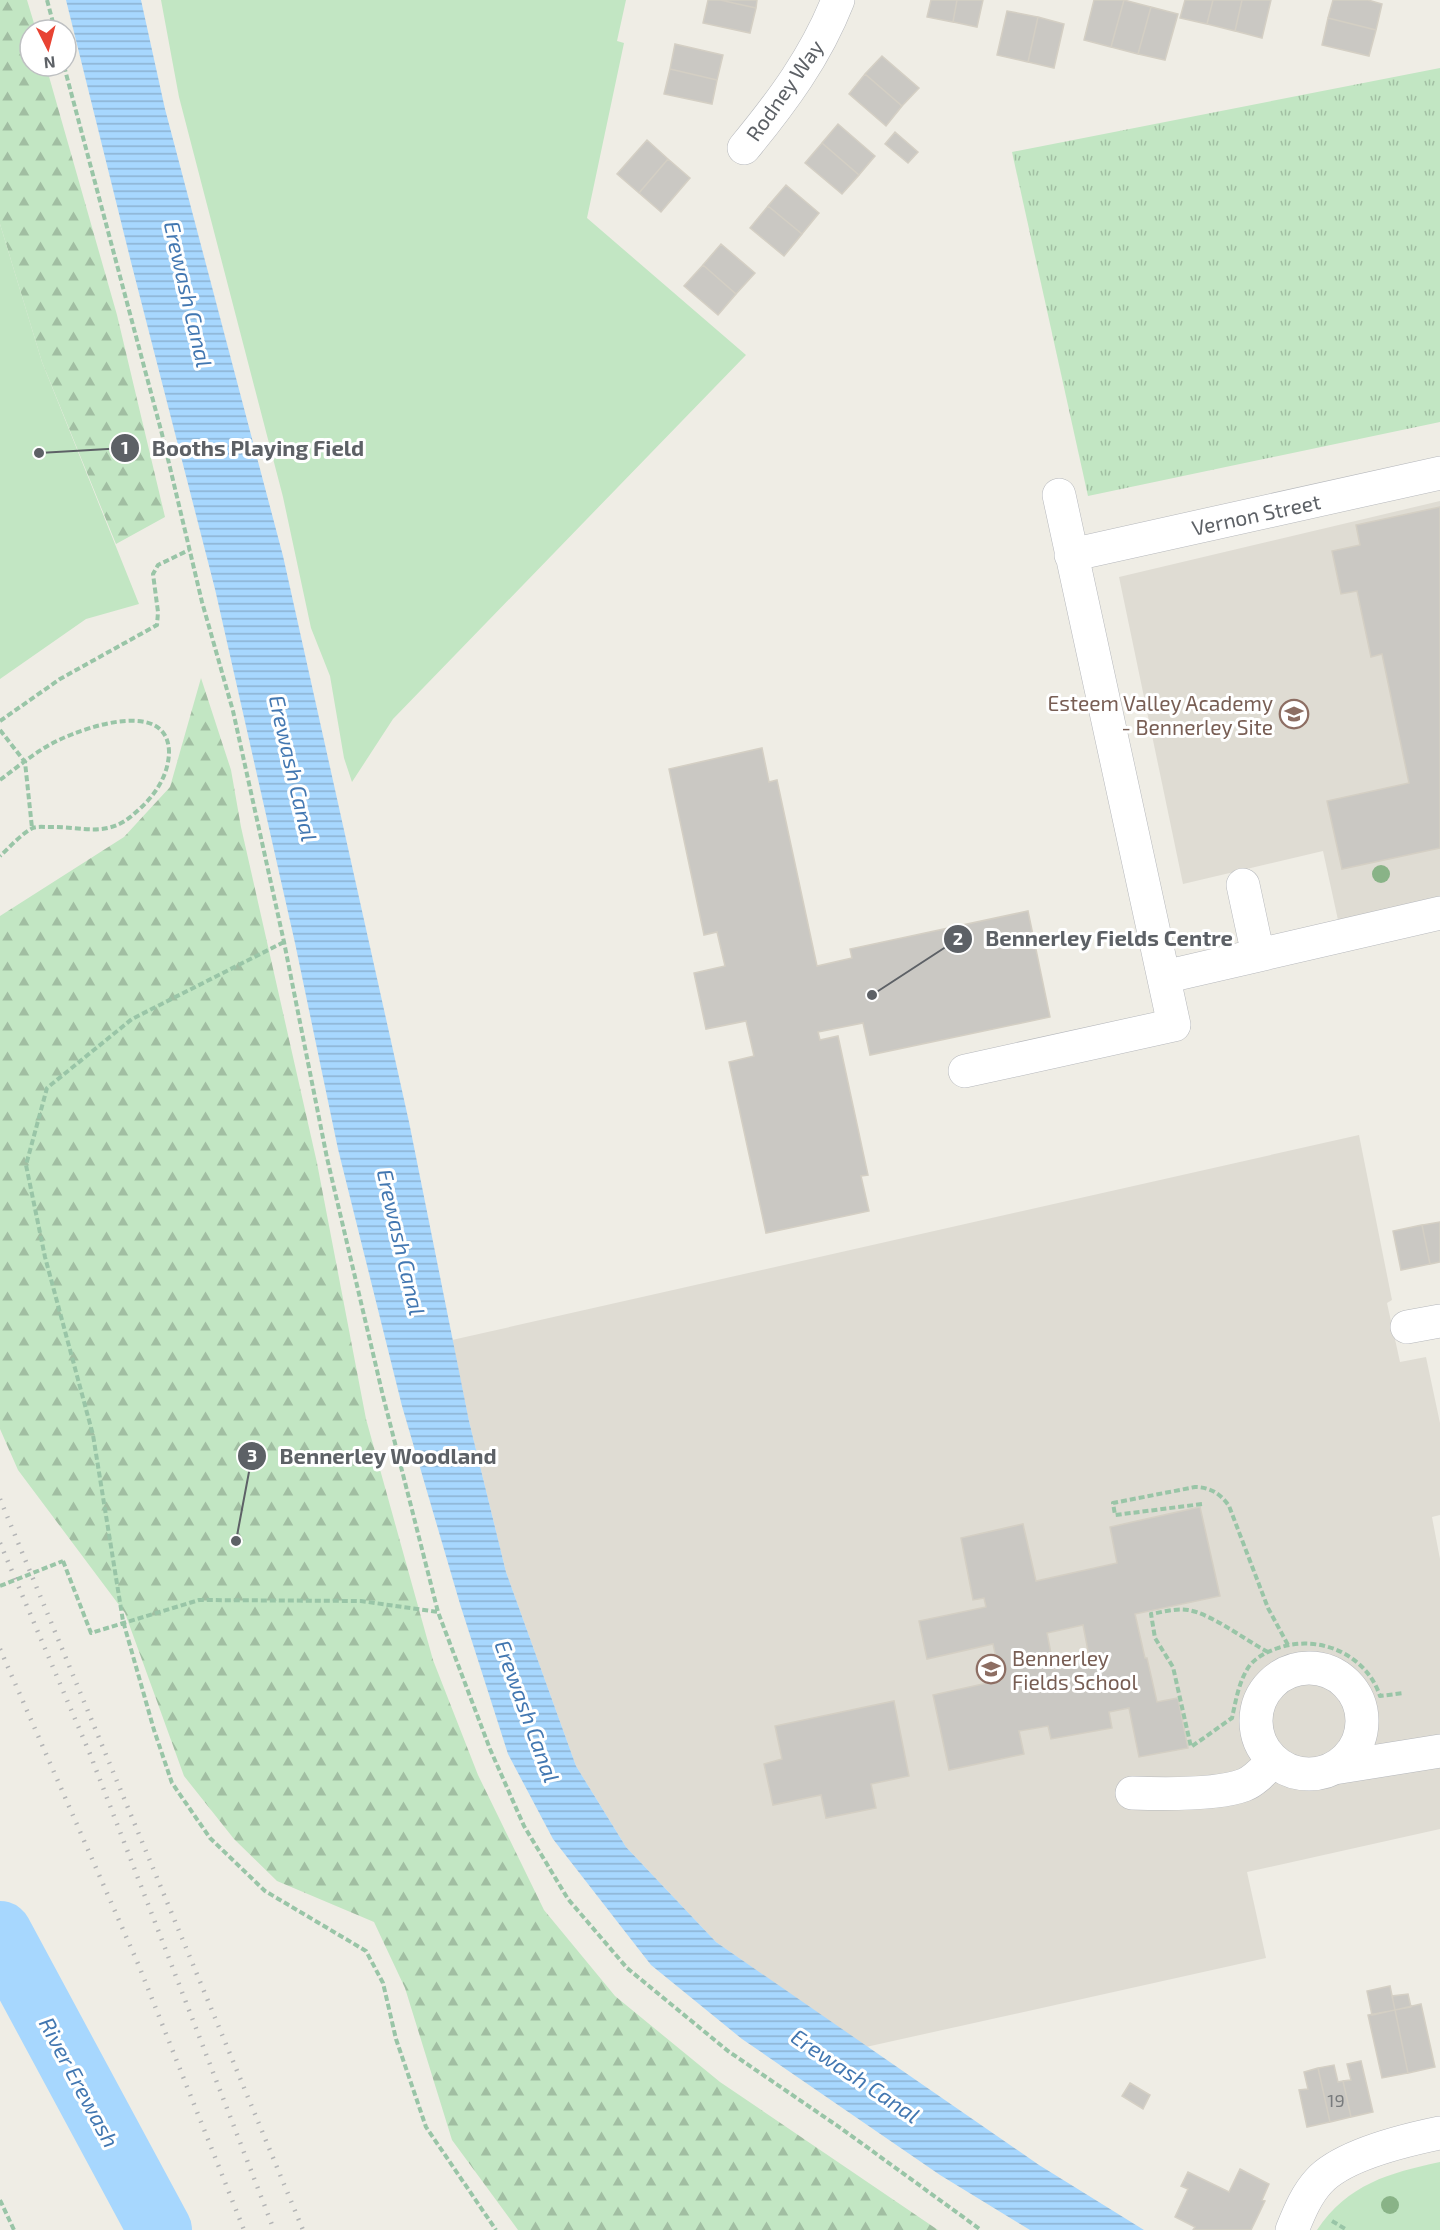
<svg xmlns="http://www.w3.org/2000/svg" width="1440" height="2230" font-family="'Exo 2',sans-serif">
<style>
.education{fill:#dfdcd3}
.grass{fill:url(#grass-tufts)}
.forest{fill:url(#forest-firs)}
.green{fill:#c2e6c3}
.water{fill:url(#water-rules)}
.lines{fill:none;stroke-linecap:round;stroke-linejoin:round}
.river{stroke:#a7d7fe;stroke-width:64}
.building{fill:#cac8c3;stroke:#d4cfc4;stroke-width:1.5;fill-rule:evenodd}
.minor-casing{stroke:#b6b8bc;stroke-width:34}
.path{stroke:#99c5a7;stroke-width:4;stroke-dasharray:6 3;stroke-linecap:butt}
.minor{stroke:#fff;stroke-width:33}
.rail{stroke:#b4b5b6;stroke-width:4.5;stroke-dasharray:1.5 8;stroke-linecap:butt}
.path-bridge{stroke:#99c5a7;stroke-width:4;stroke-dasharray:6 3;stroke-linecap:butt}
.tree{fill:#89b387}
.labels{text-anchor:middle;dominant-baseline:central;stroke-width:6;stroke-linejoin:round;paint-order:stroke}
.number-label{font-size:18px;fill:#787b7d}
.street-label{font-size:21px;fill:#5d6166;stroke:#fff}
.education-label{font-size:21px;fill:#785e54;stroke:#fff;text-anchor:end}
.water-label{font-size:22px;font-style:italic;fill:#4277b1;stroke:#fff}
.leader{fill:none;stroke:#5d6166;stroke-width:2}
.callout-dot{fill:#5d6166;stroke:#fff;stroke-width:2}
.mark-label{font-size:18px;text-anchor:middle;font-weight:bold;fill:#fff}
.callout-label{font-size:22px;text-anchor:middle;font-weight:bold;fill:#5d6166;stroke:#fff;stroke-width:6;stroke-linejoin:round;paint-order:stroke}
</style>
<defs>
<pattern id="grass-tufts" width="24" height="20" patternUnits="userSpaceOnUse" patternTransform="scale(1.5)"><rect width="24" height="20" fill="#c2e6c3"/><path d="M3 7l-1-3M5 7V3M7 7l1-3M15 17l-1-3M17 17v-4M19 17l1-3" fill="none" stroke="#a1bea2"/></pattern>
<pattern id="forest-firs" width="22" height="20" patternUnits="userSpaceOnUse" patternTransform="scale(1.5)"><rect width="22" height="20" fill="#c2e6c3"/><path d="M5 1l3.5 6h-7zM16 11l3.5 6h-7z" fill="#a1bea2"/></pattern>
<pattern id="water-rules" width="6" height="5" patternUnits="userSpaceOnUse" patternTransform="scale(1.5)"><rect width="6" height="5" fill="#a7d7fe"/><path d="M0 2.5h6" fill="none" stroke="#8bb2d1"/></pattern>
</defs>
<rect width="100%" height="100%" fill="#efede5"/>
<path class="education" d="M1440 501V896L1338 920 1323 851 1183 884 1119 577Z
M1359 1135 1392 1300 1387 1303 1400 1362 1426 1357 1440 1423V1515L1432 1517 1440 1559V1829L1247 1872 1266 1958 866 2047 716 1942 626 1847 576 1766 506 1572 469 1421 452 1340Z"/>
<path class="grass" d="M1440 68V422L1088 496 1012 152Z"/>
<path class="forest" d="M0 0H27L36 30H30V66H46L117 315 165 517 116 544 42 362 0 224Z
M201 678 231 770 241 827 317 1163 366 1419 433 1660 478 1775 544 1910 615 1996 720 2082 938 2230H518L452 2140 405 1988 374 1922 277 1881 234 1839 184 1776 125 1613 18 1470 0 1429V916L124 837 170 787Z"/>
<path class="green" d="M161 0H626L617 41 624 43 587 218 746 355 393 719 352 782 344 758 330 676 311 628 283 497 179 97Z
M0 224 42 362 139 604 86 619 0 679Z
M1440 2162V2230H1317C1348 2184 1389 2173 1440 2162Z"/>
<path class="water" d="M66 0H141L165 109 283 556 409 1122 469 1421 506 1572 576 1766 626 1847 716 1942 1039 2165 1144 2230H1030L940 2175 742 2039 651 1965 553 1839 508 1754 460 1604 402 1406 338 1149 295 943 215 589 131 262Z"/>
<g class="lines">
<path class="river" d="M0 1933 160 2230"/>
</g>
<path class="building" d="M708 0H720L756 8 750 33 703 23Z
M720 0H757L756 8Z
M931 0H957L953 22 927 17Z
M957 0H983L977 27 953 22Z
M1094 0H1124L1111 47 1084 40Z
M1124 0 1151 7 1138 54 1111 47Z
M1185 0H1213L1207 24 1180 18Z
M1213 0H1242L1235 31 1207 24Z
M1242 0H1271L1262 38 1235 31Z
M1333 0H1368L1382 4 1376 30 1328 18Z
M1151 7 1178 14 1165 60 1138 54Z
M1007 11 1038 17 1028 62 997 55Z
M1038 17 1064 24 1054 68 1028 62Z
M1328 18 1376 30 1369 56 1322 45Z
M675 44 723 55 717 80 670 69Z
M882 56 919 88 902 106 865 74Z
M670 69 717 80 712 104 664 94Z
M865 74 902 106 886 126 849 94Z
M838 124 875 156 859 175 822 143Z
M895 132 918 152 908 163 885 144Z
M647 140 668 159 639 193 617 174Z
M822 143 859 175 842 194 805 163Z
M668 159 690 178 661 212 639 193Z
M786 185 819 213 802 234 768 206Z
M768 206 802 234 784 256 750 228Z
M721 244 755 273 736 294 703 265Z
M703 265 736 294 718 315 684 286Z
M1440 507V848L1342 869 1327 801 1409 783 1382 654 1371 657 1357 591 1341 594 1332 551 1360 545 1356 525Z
M762 748 769 782 777 780 817 966 852 958 850 949 1028 911 1050 1017 870 1055 863 1023 818 1032 820 1040 838 1036 868 1175 861 1176 869 1211 766 1233 729 1062 754 1056 746 1021 706 1029 694 973 725 966 717 932 704 935 669 769Z
M1440 1222V1262L1430 1264 1422 1225Z
M1422 1225 1430 1264 1401 1270 1393 1231Z
M1200 1507 1220 1596 1135 1614 1145 1658H1147L1157 1702 1178 1698 1188 1748 1139 1757 1129 1708 1109 1712 1112 1728 1051 1739 1048 1726 1019 1731 1024 1754 949 1770 933 1695 1001 1680 993 1644 927 1659 919 1621 986 1607 984 1598 973 1600 961 1538 1023 1524 1036 1581 1117 1563 1110 1527ZM1083 1625 1090 1661 1054 1669 1047 1633Z
M894 1701 909 1776 871 1784 876 1808 826 1818 821 1795 773 1805 764 1764 782 1759 775 1726Z
M1390 1986 1395 2010 1372 2015 1367 1991Z
M1408 1994 1411 2007 1395 2010 1392 1996Z
M1421 2004 1435 2067 1408 2073 1395 2010Z
M1395 2010 1408 2073 1382 2078 1368 2015Z
M1361 2061 1373 2112 1351 2117 1343 2081 1351 2080 1347 2064Z
M1334 2065 1338 2082 1343 2081 1351 2117 1330 2122 1318 2068Z
M1318 2068 1330 2122 1307 2127 1299 2090 1308 2089 1304 2072Z
M1130 2083 1150 2095 1143 2109 1122 2096Z
M1240 2169 1269 2184 1262 2200 1265 2201 1251 2230H1193L1195 2227 1175 2217 1188 2189 1181 2186 1188 2172 1229 2192Z"/>
<g class="lines">
<g class="minor-casing">
<path id="minor" d="M744 148C782 102 816 56 838 0
M1071 555 1440 473
M1243 885 1258 955
M1164 977 1440 913
M965 1071 1174 1025 1059 495
M1407 1327 1440 1321
M1256 1721a53 53 0 1 1 106 0a53 53 0 1 1-106 0Z
M1334 1768 1440 1751
M1132 1793C1161 1794 1218 1795 1244 1785 1255 1781 1265 1769 1273 1761
M1292 2230C1299 2213 1306 2195 1319 2181 1343 2155 1406 2140 1440 2133"/>
</g>
<path class="path" d="M47 0 55 30
M64 66 162 434 202 602 233 711 284 942 327 1158 383 1396 438 1612 490 1749 524 1826 568 1899 627 1968 728 2051 842 2129 981 2230
M0 721 60 679 157 625 158 612 153 574 158 565 189 550
M0 730 25 762 32 828
M0 780C20 765 39 749 61 739 89 726 167 700 169 751 169 776 154 797 135 813 107 839 83 826 49 827 43 827 35 826 31 829 20 835 9 848 0 856
M284 942 132 1019 47 1088 26 1165 45 1257 93 1435 123 1621 154 1730 172 1783 210 1838 265 1891 366 1951 383 1983 396 2039 426 2127 496 2230
M1202 1504 1115 1515 1113 1503 1195 1487C1210 1487 1221 1494 1229 1506L1268 1608 1288 1645
M63 1561 91 1633 199 1600 361 1601 438 1612
M1268 1652C1245 1640 1212 1614 1188 1610 1176 1608 1163 1612 1151 1614L1155 1638 1173 1667 1191 1747 1232 1718C1236 1700 1239 1680 1250 1665 1258 1656 1267 1652 1278 1648 1319 1634 1366 1654 1380 1696L1404 1693
M0 2200 14 2230
M1332 2221 1347 2230"/>
<use href="#minor" class="minor"/>
<path class="rail" d="M0 1499 303 2230
M0 1543 90 1754 274 2230
M0 1649 139 1966 244 2230"/>
<path class="path-bridge" d="M0 1586 63 1561"/>
</g>
<g class="tree">
<circle cx="1381" cy="874" r="9"/>
<circle cx="1390" cy="2205" r="9"/>
</g>
<defs>
<g id="school-ring" transform="scale(1.5)"><circle r="9.5" fill="#fff" stroke="#8d6e63" stroke-width="1.5"/><path d="M0-5L7-2L0 1L-7-2ZM-4 1L0 2.5L4 1V4Q0 6-4 4Z" fill="#8d6e63"/></g>
</defs>
<g fill-rule="evenodd">
<use href="#school-ring" x="1294" y="714"/>
<use href="#school-ring" x="991" y="1669"/>
</g>
<g class="labels">
<g class="number-label">
<text x="1336" y="2100">19</text>
</g>
<g class="street-label">
<text transform="translate(784 90) rotate(-55)">Rodney Way</text>
<text transform="translate(1256 514) rotate(-12)">Vernon Street</text>
</g>
<g class="education-label">
<text x="1273" y="702">Esteem Valley Academy<tspan x="1273" dy="24">- Bennerley Site</tspan></text>
<text x="1012" y="1657" text-anchor="start">Bennerley<tspan x="1012" dy="24">Fields School</tspan></text>
</g>
<g class="water-label">
<text transform="translate(189 294) rotate(77)">Erewash Canal</text>
<text transform="translate(294 768) rotate(77)">Erewash Canal</text>
<text transform="translate(402 1242) rotate(77)">Erewash Canal</text>
<text transform="translate(528 1711) rotate(70)">Erewash Canal</text>
<text transform="translate(856 2075) rotate(34)">Erewash Canal</text>
<text transform="translate(80 2082) rotate(62)">River Erewash</text>
</g>
</g>
<path class="leader" d="M39 453L125 448M872 995L958 939M236 1541L252 1456"/>
<g class="callout-dot">
<circle cx="39" cy="453" r="6"/>
<circle cx="872" cy="995" r="6"/>
<circle cx="236" cy="1541" r="6"/>
<circle cx="125" cy="448" r="15"/>
<circle cx="958" cy="939" r="15"/>
<circle cx="252" cy="1456" r="15"/>
</g>
<g class="mark-label">
<text x="125" y="454">1</text>
<text x="958" y="945">2</text>
<text x="252" y="1462">3</text>
</g>
<g class="callout-label">
<text x="258" y="456">Booths Playing Field</text>
<text x="1109" y="946">Bennerley Fields Centre</text>
<text x="388" y="1464">Bennerley Woodland</text>
</g>
<g transform="translate(48 48) rotate(174)"><circle r="28" fill="#ffffff" stroke="#bec0c2" stroke-width="1.5"/>
<path d="M0-4.5L10 22L0 15L-10 22Z" fill="#e84333"/>
<text y="-9" font-size="16" font-weight="bold" text-anchor="middle" fill="#5d6166">N</text>
</g>
</svg>
